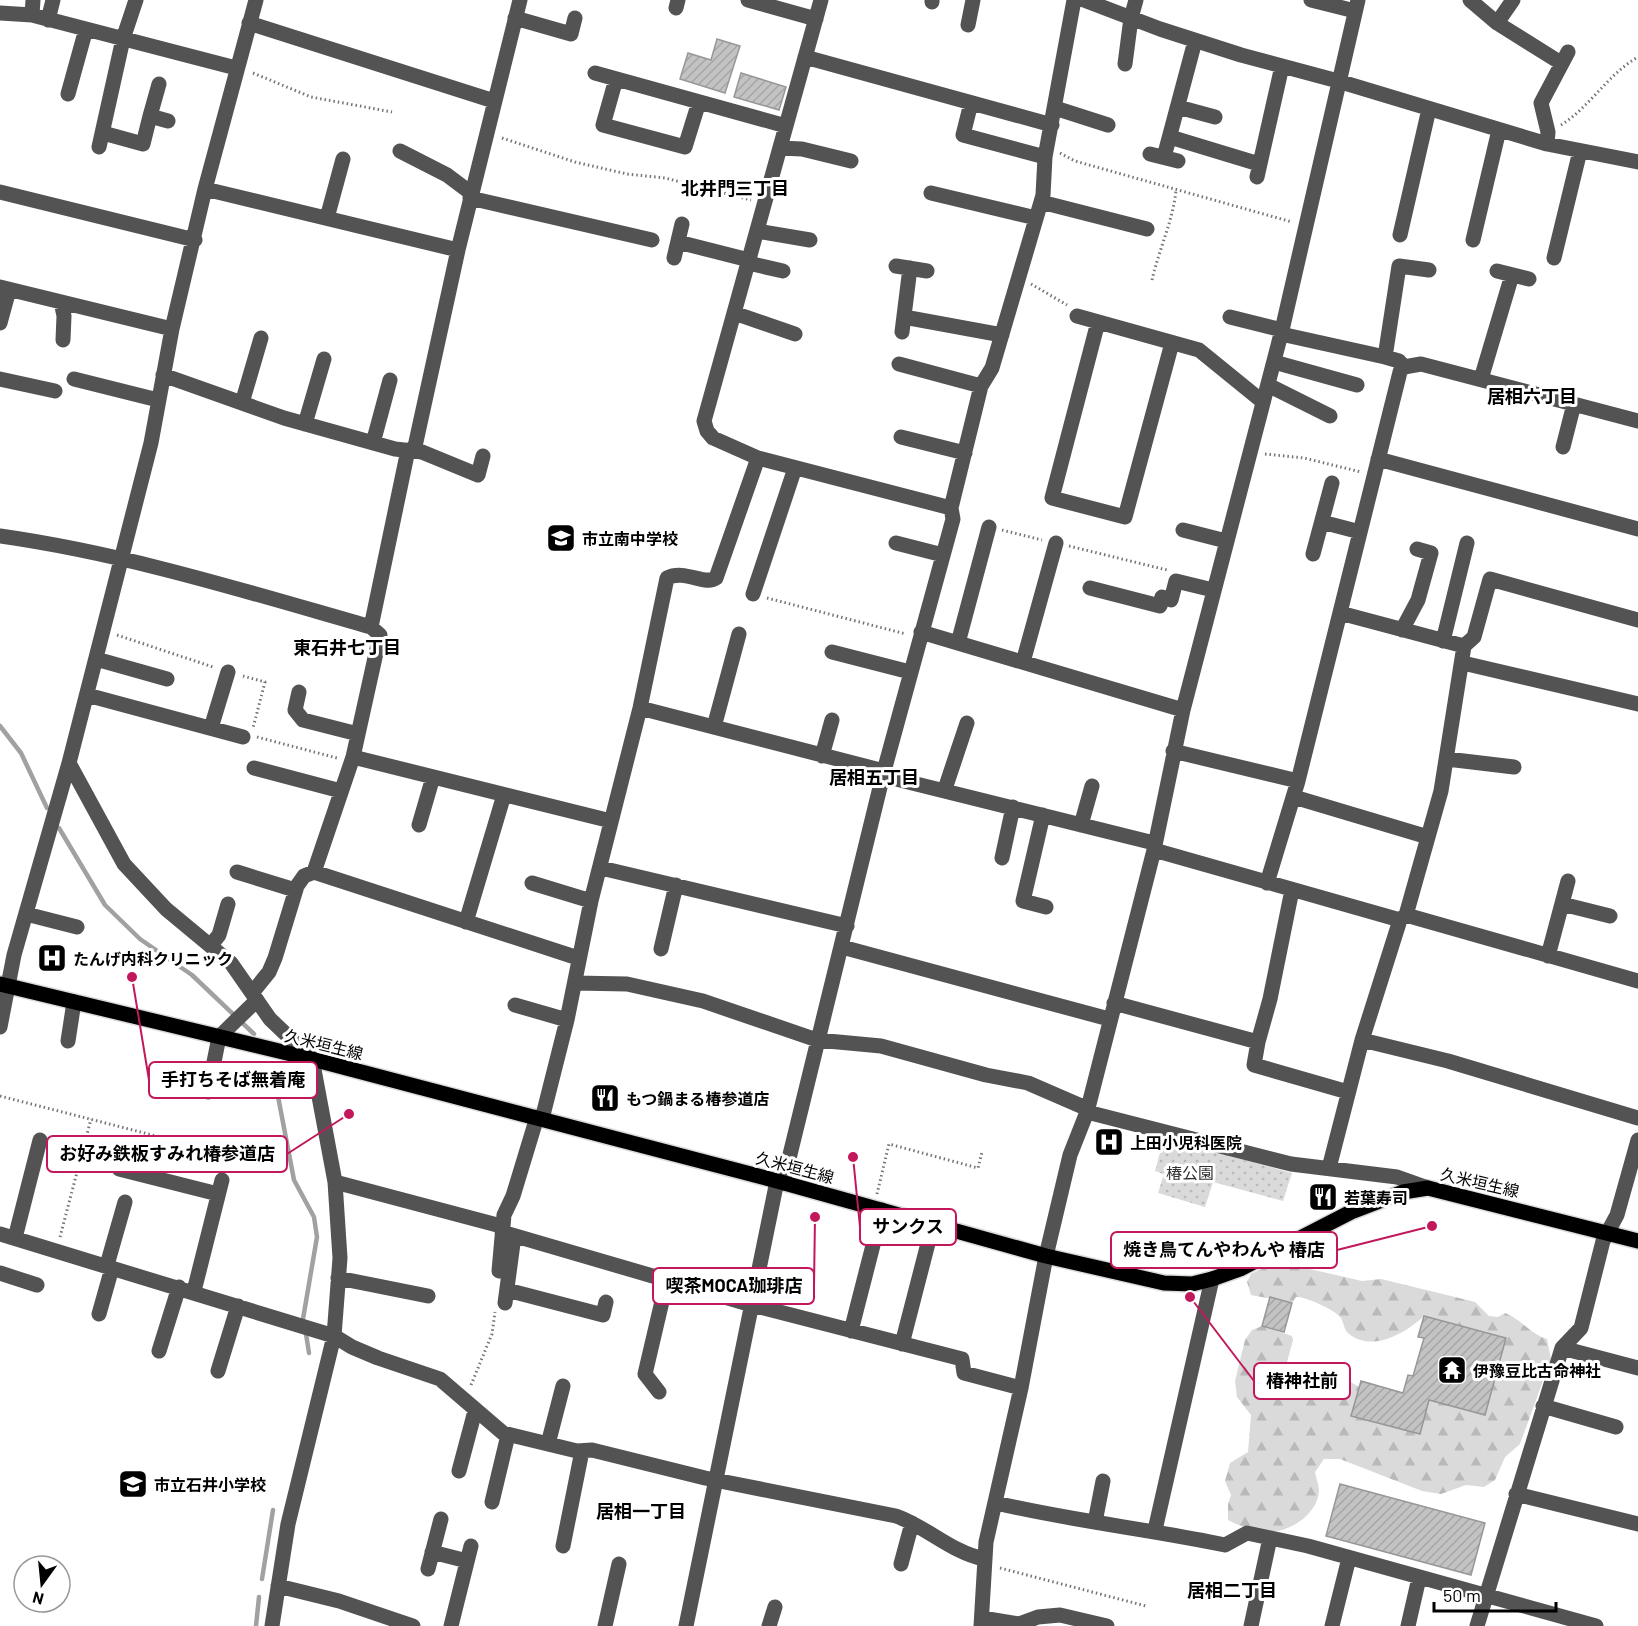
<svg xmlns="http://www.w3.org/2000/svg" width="1638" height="1626" font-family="Barlow,'Noto Sans JP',sans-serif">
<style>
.forest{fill:url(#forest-firs)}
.park{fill:url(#park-dots)}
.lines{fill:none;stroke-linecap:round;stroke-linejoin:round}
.stream{stroke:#a1a1a1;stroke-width:4.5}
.building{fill:url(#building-hatch);stroke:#979797;stroke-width:1.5}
.major-casing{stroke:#dbdbdb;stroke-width:18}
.path{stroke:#757575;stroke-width:3;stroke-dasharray:1.5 3;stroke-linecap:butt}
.minor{stroke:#535353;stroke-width:15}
.major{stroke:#000;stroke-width:15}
.labels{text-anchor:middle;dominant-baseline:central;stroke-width:6;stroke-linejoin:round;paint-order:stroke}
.poi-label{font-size:16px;font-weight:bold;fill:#000;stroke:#fff;text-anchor:start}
.street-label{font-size:16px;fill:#000;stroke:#fff}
.park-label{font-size:16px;fill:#313131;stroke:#fff}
.neighbourhood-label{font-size:18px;font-weight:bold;fill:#000;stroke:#fff}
.leader{fill:none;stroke:#c2185b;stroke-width:2}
.callout-dot{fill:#c2185b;stroke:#fff;stroke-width:2}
.callout{fill:#fff;stroke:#c2185b;stroke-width:2}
.callout-label{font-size:18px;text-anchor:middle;font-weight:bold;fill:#000}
</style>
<defs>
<pattern id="forest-firs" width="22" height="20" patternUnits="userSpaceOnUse" patternTransform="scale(1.5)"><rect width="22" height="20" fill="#dadada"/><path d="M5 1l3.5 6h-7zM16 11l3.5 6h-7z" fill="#b9b9b9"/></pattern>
<pattern id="park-dots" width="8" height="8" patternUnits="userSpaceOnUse" patternTransform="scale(1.5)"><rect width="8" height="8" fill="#dadada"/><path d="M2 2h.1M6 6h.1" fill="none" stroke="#b9b9b9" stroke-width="1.8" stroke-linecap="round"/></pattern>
<pattern id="building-hatch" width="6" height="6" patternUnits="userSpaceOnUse" patternTransform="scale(1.5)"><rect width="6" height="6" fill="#c3c3c3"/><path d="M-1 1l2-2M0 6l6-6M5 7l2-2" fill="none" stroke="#a6a6a6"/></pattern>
</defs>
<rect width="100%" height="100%" fill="#fff"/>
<path class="forest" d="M1272 1264H1288L1362 1281 1381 1279 1455 1297 1475 1302 1489 1316 1498 1317 1505 1313C1521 1319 1530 1334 1547 1339L1551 1359 1520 1444 1505 1457 1495 1480 1484 1487 1466 1485 1441 1494 1422 1491 1340 1459H1324L1315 1472C1316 1478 1319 1485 1319 1491 1318 1503 1312 1511 1303 1519 1279 1538 1255 1534 1228 1520V1504L1231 1495 1225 1481 1230 1463 1248 1452 1251 1415 1237 1397 1235 1381 1245 1340 1252 1330 1262 1326 1292 1336 1293 1340 1286 1366 1303 1371 1300 1385 1324 1391 1328 1377 1344 1378 1359 1387 1352 1416 1419 1434 1429 1400 1505 1338 1424 1316C1407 1332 1373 1353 1349 1334 1344 1330 1344 1324 1341 1318 1336 1310 1304 1296 1296 1297L1292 1303 1251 1295 1247 1282 1251 1274Z"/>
<path class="park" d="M1164 1138 1292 1173 1283 1201 1213 1182 1205 1207 1158 1193 1164 1174 1155 1171Z"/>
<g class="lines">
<path class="stream" d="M0 726 21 753 47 808
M59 828 105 905 140 939 192 975 254 1034
M272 1065 294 1180 314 1217 317 1237 303 1319
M306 1334 309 1353
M262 1579 273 1510
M256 1626 259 1597"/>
</g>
<path class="building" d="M717 39 740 46 725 93 680 79 688 53 711 60Z
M741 73 786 87 779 110 734 97Z
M1270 1297 1292 1303 1284 1332 1262 1326Z
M1424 1316 1506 1338 1485 1415 1429 1400 1420 1434 1351 1416 1361 1381 1403 1393 1408 1375 1413 1376 1424 1338 1418 1337Z
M1340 1484 1485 1523 1471 1575 1326 1536Z"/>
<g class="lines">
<g class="major-casing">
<path id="major" d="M0 984 312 1059 777 1181 1046 1256 1164 1283 1192 1284 1212 1279 1240 1269 1351 1212 1403 1192 1428 1188 1638 1241"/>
</g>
<path class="path" d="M253 73 311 97 392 112
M1561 125C1590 107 1608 74 1638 57
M502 138 575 162 627 174 665 178 751 200
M1060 153 1075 161 1292 222
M1152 280C1159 249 1173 221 1176 190
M1031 284 1067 305
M1265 454 1304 458 1361 472
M1002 530 1042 540
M1069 546 1167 570
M767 598 906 634
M117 635 213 667
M243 676 265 682 253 728
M257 737 337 758
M0 1096 281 1168
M233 1169 236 1157
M877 1194 889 1144 978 1168 982 1152
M60 1237 91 1119
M471 1385 492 1334 495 1312
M1000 1568 1146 1606"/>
<path class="minor" d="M748 0 816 19
M1084 0 1160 29 1241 55 1338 81 1547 144 1638 162
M1311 0 1355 11
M1470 0 1497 23 1561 63
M932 2V0
M676 8 678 0
M0 13 32 15 236 68
M32 15 33 0
M515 18 571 34 575 18
M48 20 53 0
M249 23 494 101
M1497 23 1513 0
M968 25 973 0
M805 57 1052 125
M1125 64 1131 18 1136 0
M595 73 786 126
M616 79 603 125 685 147 699 102
M68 94 86 29
M971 103 963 135 1045 157
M1178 107 1215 117
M1055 108 1108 125
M150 116 159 84
M103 133 143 144 150 116 168 121
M1170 137 1259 164
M1547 144 1548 132 1541 103 1568 52
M99 147 123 39 136 0
M780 148 802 149 851 161
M400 151 447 175 471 193
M1150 154 1178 161
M1164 157 1195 41
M1257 177 1282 66
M205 189 458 250 520 0
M0 192 195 240
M931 193 1036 218
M470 198 652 240
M1041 202 1147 229
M327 218 343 159
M757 231 810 240
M1400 235 1429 109
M1473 240 1499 130
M678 242 749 260
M674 258 682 224
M1554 258 1580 151
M748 263 783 271
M896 266 927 271
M1497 271 1529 279
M0 287 172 329
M61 302 64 316 63 340
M734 313 795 334
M1077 316 1199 350 1263 402
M904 317 1002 335
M1230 317 1282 330
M1098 322 1052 498 1125 517 1172 343
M0 323 9 290
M902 332 910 268
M1281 334 1385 357 1399 361 1404 367
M1385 357 1399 266 1429 270
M1274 362 1357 385
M899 364 981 386
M163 375 284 418 395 449 422 452 478 475 483 456
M0 379 55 391
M74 379 158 400
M1481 379 1512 275
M1268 385 1330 416
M242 403 261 338
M305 424 324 359
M901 437 965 453
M373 443 390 380
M1563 447 1574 404
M414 451 458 250
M1378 459 1638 529
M951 508 981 386 992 368 1043 195 1045 157 1074 0
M1322 522 1360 532
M1183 530 1226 541
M0 536C127 554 248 592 371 627L380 635 353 757 611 821
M896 543 943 555
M1313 554 1332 483
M1090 588 1160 606 1162 597 1171 600 1176 581 1213 590
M753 594 795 468
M1340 613 1464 646
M371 627 408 450
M1402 630 1418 600 1431 553 1417 549
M921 632 1183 710
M1443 641 1467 543
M958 643 989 527
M832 652 910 672
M96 659 167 679
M1023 662 1056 543
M1463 663 1638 704
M299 692 295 710 303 720 358 734
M87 695 243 737
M640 708 884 771
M714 727 739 634
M211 728 228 672
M1173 751 1298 781
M822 756 832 720
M1447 759 1514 767
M69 763 124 864 166 909 231 963 270 1019 312 1059 335 1182 340 1258 334 1336 288 1524 272 1626
M254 768 341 791
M884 776 1154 843
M945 789 967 723
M1294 797 1428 837
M1043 815 1023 901 1046 907
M419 825 433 777
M1081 825 1092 786
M1154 850 1400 920 1406 915 1638 981
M1002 858 1013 807
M601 868 847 926
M237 872 295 890
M314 872 578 958
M532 883 591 901
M1267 883 1298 781 1400 372 1404 367 1421 364 1638 421
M1562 904 1610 916
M26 914 77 927
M1406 915 1441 791 1464 646 1474 637 1490 579 1638 620
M466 922 504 795
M211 945 219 935 228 904
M842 947 1109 1019
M661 949 676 885
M1548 956 1568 881
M575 983 627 984 703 1001 817 1040 881 1046 986 1075 1028 1083 1088 1109
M252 993 269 972 275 958 297 886 304 876 314 872 353 757
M1114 1003 1258 1042 1254 1065 1348 1092
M515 1005 567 1020
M0 1027 14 955 69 763 151 443 172 329 205 189 256 0
M1362 1040 1448 1061 1638 1118
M68 1041 74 1002
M1258 1042 1270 999 1292 890
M208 1092 219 1037 257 1000
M1087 1112 1291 1164 1397 1177 1428 1188
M542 1119 567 1020 591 901 640 708 667 578C685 569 705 586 716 578L758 458
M1329 1168 1362 1040 1400 920
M119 1169 218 1194
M335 1182 501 1226
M783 1183 884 771 953 519 951 508 758 458 713 438 707 431 704 421 821 0
M502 1232 752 1305 962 1359 964 1373 1021 1388
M0 1234 334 1336 352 1347 378 1358 440 1379 503 1433 577 1451 592 1450 705 1478 896 1516C927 1527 951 1552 984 1559
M15 1238 40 1140
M107 1265 125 1202
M499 1271 504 1215 513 1196 537 1117
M0 1273 37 1285
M338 1278 428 1296
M507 1290 603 1315 606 1302
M194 1291 222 1180
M505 1303 514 1236
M99 1314 112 1268
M851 1331 882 1210
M902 1344 933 1224
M1562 1348 1638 1368
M159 1351 179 1287
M218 1371 238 1306
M659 1392 645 1374 667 1280
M1543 1406 1616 1427
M548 1444 563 1386
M459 1471 475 1411
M1516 1494 1638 1524
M492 1502 508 1435
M996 1503C1072 1521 1149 1529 1225 1545L1247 1533 1308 1546 1596 1626
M1095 1522 1103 1481
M1155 1530 1212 1279
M563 1546 582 1451
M432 1552 467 1561
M901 1564 912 1523
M428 1569 441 1519
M278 1586 339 1601 413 1626
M982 1618 1019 1624 1038 1617 1060 1615 1107 1626
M451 1626 471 1546
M605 1626 619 1564
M686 1626 777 1181
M769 1626 775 1607
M981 1626 986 1542 1021 1388 1046 1256 1070 1155 1087 1112 1154 850 1183 710 1282 330 1358 0
M1251 1626 1270 1538
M1332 1626 1349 1558
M1408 1626 1419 1578
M1477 1626 1562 1348 1581 1328 1603 1241 1617 1215 1638 1140"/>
<use href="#major" class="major"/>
</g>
<defs>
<g id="school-square" transform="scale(1.5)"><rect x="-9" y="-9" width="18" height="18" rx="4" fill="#000" stroke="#fff"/><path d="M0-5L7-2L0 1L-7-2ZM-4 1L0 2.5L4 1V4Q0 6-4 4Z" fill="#fff"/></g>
<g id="hospital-square" transform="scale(1.5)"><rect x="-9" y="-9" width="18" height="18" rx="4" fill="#000" stroke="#fff"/><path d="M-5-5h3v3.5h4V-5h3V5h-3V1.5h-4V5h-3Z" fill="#fff"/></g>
<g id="restaurant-square" transform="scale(1.5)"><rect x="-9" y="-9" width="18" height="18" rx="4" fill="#000" stroke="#fff"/><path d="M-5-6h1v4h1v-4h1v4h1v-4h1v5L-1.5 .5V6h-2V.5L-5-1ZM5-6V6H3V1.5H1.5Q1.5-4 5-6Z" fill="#fff"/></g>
<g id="temple-square" transform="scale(1.5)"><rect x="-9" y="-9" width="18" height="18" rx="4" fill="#000" stroke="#fff"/><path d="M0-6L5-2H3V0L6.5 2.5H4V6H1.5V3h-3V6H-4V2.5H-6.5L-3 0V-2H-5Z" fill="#fff"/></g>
</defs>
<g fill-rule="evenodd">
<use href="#school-square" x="561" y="538"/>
<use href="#hospital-square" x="52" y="958"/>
<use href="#restaurant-square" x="605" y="1098"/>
<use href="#hospital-square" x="1109" y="1142"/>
<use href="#restaurant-square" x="1323" y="1197"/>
<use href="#temple-square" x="1452" y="1370"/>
<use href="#school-square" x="133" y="1484"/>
</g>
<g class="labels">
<g class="poi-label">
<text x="582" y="538">市立南中学校</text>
<text x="73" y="958">たんげ内科クリニック</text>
<text x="626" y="1098">もつ鍋まる椿参道店</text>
<text x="1130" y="1142">上田小児科医院</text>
<text x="1344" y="1197">若葉寿司</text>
<text x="1473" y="1370">伊豫豆比古命神社</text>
<text x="154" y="1484">市立石井小学校</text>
</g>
<g class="street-label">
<text transform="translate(324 1044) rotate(14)">久米垣生線</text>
<text transform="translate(795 1167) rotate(15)">久米垣生線</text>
<text transform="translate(1480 1182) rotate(13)">久米垣生線</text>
</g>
<g class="park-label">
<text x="1190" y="1172">椿公園</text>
</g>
<g class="neighbourhood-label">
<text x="735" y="188">北井門三丁目</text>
<text x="1532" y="396">居相六丁目</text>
<text x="347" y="647">東石井七丁目</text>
<text x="874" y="777">居相五丁目</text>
<text x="641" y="1511">居相一丁目</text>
<text x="1232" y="1590">居相二丁目</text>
</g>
</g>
<path class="leader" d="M132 977L149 1080M349 1114L287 1154M853 1157L860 1227M1432 1226L1337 1250M815 1217L814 1286M1190 1297L1254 1381"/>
<g class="callout-dot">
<circle cx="132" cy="977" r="6"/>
<circle cx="349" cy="1114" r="6"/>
<circle cx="853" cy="1157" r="6"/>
<circle cx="1432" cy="1226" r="6"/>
<circle cx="815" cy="1217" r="6"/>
<circle cx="1190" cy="1297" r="6"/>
</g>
<g class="callout">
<rect x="149" y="1062" width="168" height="36" rx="6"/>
<rect x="47" y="1136" width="240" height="36" rx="6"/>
<rect x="860" y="1209" width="96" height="36" rx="6"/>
<rect x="1111" y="1232" width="226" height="36" rx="6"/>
<rect x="653" y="1268" width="161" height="36" rx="6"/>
<rect x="1254" y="1363" width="96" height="36" rx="6"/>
</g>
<g class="callout-label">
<text x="233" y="1086">手打ちそば無着庵</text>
<text x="167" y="1160">お好み鉄板すみれ椿参道店</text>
<text x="908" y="1233">サンクス</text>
<text x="1224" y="1256">焼き鳥てんやわんや 椿店</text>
<text x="734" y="1292">喫茶MOCA珈琲店</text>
<text x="1302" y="1387">椿神社前</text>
</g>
<g transform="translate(42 1584) rotate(195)"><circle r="28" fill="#ffffff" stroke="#999999" stroke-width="1.5"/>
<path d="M0-4.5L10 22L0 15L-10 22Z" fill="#000000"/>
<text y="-9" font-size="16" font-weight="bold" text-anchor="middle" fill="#000000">N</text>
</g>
<path d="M1434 1602v9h122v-9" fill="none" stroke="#000000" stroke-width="3"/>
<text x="1443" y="1602" font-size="18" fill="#000000" stroke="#ffffff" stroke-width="4.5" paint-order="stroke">50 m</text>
</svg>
